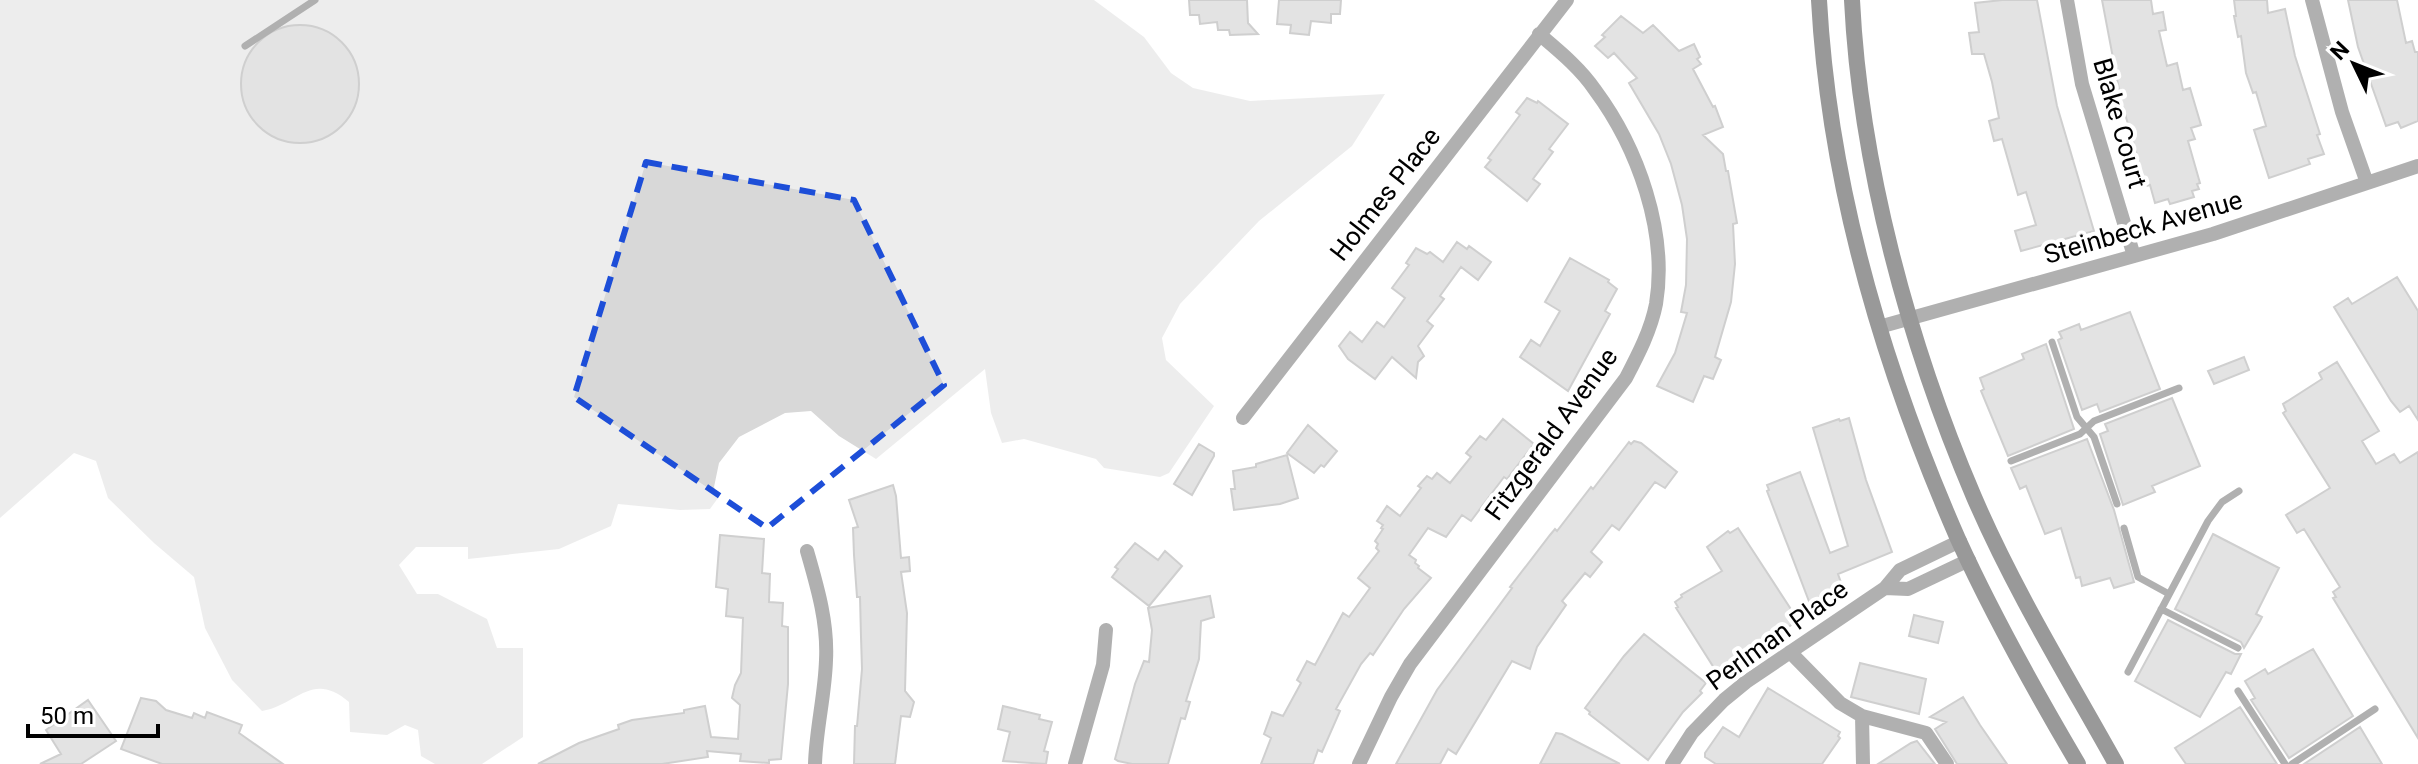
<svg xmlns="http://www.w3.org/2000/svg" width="2418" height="764" font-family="Roboto,sans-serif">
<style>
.green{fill:#d8d8d8}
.building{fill:#c0c0c0;stroke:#959595;stroke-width:2}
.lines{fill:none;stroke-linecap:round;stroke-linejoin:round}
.service{stroke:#515151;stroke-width:7}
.minor{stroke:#515151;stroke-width:14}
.secondary{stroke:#1e1e1e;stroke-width:16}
.marked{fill:none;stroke:#1d4ed8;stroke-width:6;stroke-dasharray:16 10;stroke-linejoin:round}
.labels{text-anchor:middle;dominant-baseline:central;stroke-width:8;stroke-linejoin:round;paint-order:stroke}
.street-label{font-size:26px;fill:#000;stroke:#fff}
</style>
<rect width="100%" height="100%" fill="#fff"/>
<path class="green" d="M0 0H1094L1144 37 1171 73 1193 88 1250 101 1385 94 1352 146 1259 221 1180 304 1162 338 1166 360 1214 406 1169 473 1160 477 1104 468 1096 459 1024 439 1002 443 991 413 985 369 876 459 839 436 811 411 785 413 739 437 719 463 714 487 718 498 710 509 680 510 618 504 611 526 559 549 468 559V547H416L399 565 417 594H438L487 619 497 648H523V737L482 764H435L421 756 418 730 405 725 387 735 350 732 349 702C312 670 297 705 262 711L232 680 205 628 194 577 154 543 108 498 96 461 74 453 0 518Z"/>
<path class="building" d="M1189 0H1247L1248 23 1258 34 1230 35 1229 30H1218L1217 22 1200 24 1199 15H1190Z
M1279 0H1341L1340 14H1331V23L1311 21 1309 35 1290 33 1291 25 1277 24Z
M2002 0H2037L2057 106 2094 231 2021 251 2015 231 2036 225 2026 192 2018 195 2002 139 1994 141 1989 121 1999 118 1992 82 1984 54H1972L1969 33 1979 32 1975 3Z
M2102 0H2151L2153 14 2163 12 2166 30 2159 31 2167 66 2177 63 2183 90 2190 88 2201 125 2191 128 2195 139 2188 141 2200 183 2197 184 2199 189 2192 191 2194 197 2170 204 2168 199 2155 203 2150 185 2146 186 2121 100Z
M2234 0H2267L2268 13 2285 9 2295 56 2320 134 2317 135 2324 154 2308 159 2310 164 2269 178 2254 130 2266 126 2256 92 2253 93 2246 73 2241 36 2238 37 2234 16H2236Z
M2348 0H2397L2406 43 2412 41 2415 52H2418V121L2401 128 2398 122 2386 126 2358 47Z
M1621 16 1643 33 1653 25 1679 51 1694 44 1700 57 1697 59 1701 64 1693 69 1713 107 1715 106 1723 127 1703 135 1723 154 1726 171H1728L1737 223 1733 224 1735 264 1731 302 1715 357 1721 360 1713 379 1704 376 1693 402 1657 386 1675 353 1687 313 1681 312 1686 285 1687 239 1682 205 1671 164 1659 134 1629 83 1637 78 1614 53 1608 58 1595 46 1605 37 1602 35Z
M241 84a59 59 0 1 1 118 0a59 59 0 1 1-118 0Z
M1527 98 1537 103 1538 101 1568 124 1549 149 1553 152 1533 179 1540 184 1527 201 1485 167 1491 160 1488 158 1520 115 1516 112Z
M1457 242 1467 249 1469 246 1491 262 1478 280 1461 267 1440 296 1444 299 1427 321 1433 326 1418 346 1424 356 1418 362 1416 378 1392 357 1375 379 1348 359 1339 346 1350 332 1362 342 1377 322 1384 327 1405 298 1392 288 1409 265 1406 263 1416 248 1427 254 1430 252 1443 262Z
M1570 258 1609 280 1608 282 1617 289 1605 311 1610 314 1568 391 1520 357 1531 340 1540 346 1560 311 1545 302Z
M2397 277 2418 311V420L2409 406 2400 412 2391 401 2334 307 2348 298 2352 304Z
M2130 312 2160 389 2100 412 2097 404 2082 410 2058 340 2062 338 2059 332 2079 324 2081 330Z
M2046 344 2074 429 2008 456 1981 391 1984 389 1980 378 2024 359 2022 354Z
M2244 357 2249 370 2214 384 2208 371Z
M2337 362 2379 431 2362 441 2376 464 2394 454 2400 463 2418 452V738L2333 598 2336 597 2333 592 2340 587 2304 529 2297 533 2286 515 2330 488 2283 413 2286 411 2283 404 2322 379 2319 373Z
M2172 398 2200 466 2152 486 2155 492 2123 505 2100 434 2108 431 2105 424Z
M1849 418 1866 480 1892 552 1838 574 1844 591 1810 604 1767 491 1769 490 1767 485 1800 472 1830 553 1848 546 1813 428 1839 419 1840 421Z
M1503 419 1534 444 1507 479 1504 477 1471 521 1462 515 1446 537 1428 528 1409 555 1416 560 1415 563 1419 566 1418 568 1431 578 1404 609 1373 655 1370 653 1361 664 1336 709 1340 711 1322 752 1318 750 1313 764H1261L1271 738 1264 734 1272 712 1283 716 1301 683 1297 680 1307 661 1315 665 1343 613 1349 617 1370 588 1358 578 1379 551 1376 548 1378 544 1375 541 1383 529 1381 528 1383 525 1377 521 1387 506 1400 516 1421 488 1418 486 1427 476 1432 479 1437 473 1450 483 1471 457 1466 453 1480 436 1486 440Z
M1308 425 1337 451 1324 467 1321 465 1314 473 1287 453Z
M2087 439 2114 510 2134 582 2114 588 2110 578 2082 586 2080 577 2076 578 2061 528 2045 534 2026 486 2020 489 2011 468Z
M1634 441 1641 443 1677 472 1665 488 1655 482 1619 530 1612 525 1591 552 1602 562 1590 577 1585 573 1562 601 1566 605 1537 647 1530 669 1512 661 1456 754 1448 749 1440 764H1396L1437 690 1512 588 1510 587 1550 535 1555 529 1557 531 1591 487 1593 489 1629 442 1631 444Z
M1199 444 1214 453V456L1192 495 1174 484Z
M1287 455 1298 498 1280 504 1234 510 1231 489H1235L1233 471 1256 467V464Z
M893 485 896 496 901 558 909 557 910 571 901 572 907 613 905 691 914 702 910 717 901 716 895 764H854L855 726H857L862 669 861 637 860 597H857L854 555 853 528 858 527 849 500Z
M1738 528 1798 620 1775 637 1768 641 1766 638 1716 671 1676 608 1678 607 1675 602 1682 597 1681 595 1722 571 1707 547 1728 531 1730 533Z
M2213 534 2279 568 2256 614 2262 617 2260 621 2244 648 2241 642 2175 609Z
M720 535 764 539 762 573 770 574 769 602 783 603 782 626 788 627V684L781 759 769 760V763L740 761 741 754 707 751 708 757 662 764H538L579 743 619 729 618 725 632 720 684 713V710L705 706 711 737 738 739 740 705 732 698 735 685 741 673 743 618 726 616 728 589 716 587Z
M1135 543 1158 560 1165 551 1182 566 1149 606 1112 577 1118 569 1115 567Z
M1210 596 1214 617 1201 621 1199 659 1186 701 1190 702 1185 719 1181 718 1168 764H1132L1118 761 1115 759 1135 684 1144 661 1149 662 1152 630 1148 608Z
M1914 615 1943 622 1938 643 1909 636Z
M2168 620 2235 654H2241L2231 674 2226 672 2200 717 2135 681Z
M1644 634 1706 683 1700 691 1702 693 1683 712 1648 760 1589 714 1590 712 1585 708 1624 656Z
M2313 649 2353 716 2289 758 2251 700 2255 698 2245 681 2265 669 2268 674Z
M1860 663 1926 679 1919 714 1851 697Z
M1768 688 1840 732 1838 736 1840 738 1822 764H1716L1705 757V753L1723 727 1739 737Z
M1963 697 1980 725 2007 764H1957L1935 729 1946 722 1930 717Z
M141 698 156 701 166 710 192 718 194 713 205 718 207 712 242 725 239 733 283 764H162L121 749Z
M88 700 116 741 81 764H40L61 754 46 730Z
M1003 706 1040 715 1039 719 1052 722 1044 751 1048 752 1046 764 1003 761 1010 732 998 729Z
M2240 707 2277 764H2186L2175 748Z
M2360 727 2382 764H2304Z
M1556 733 1562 734 1620 764H1540Z
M1917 741 1935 764H1878L1911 743Z"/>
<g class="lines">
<path class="service" d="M245 46 315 0
M2052 342 2077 417 2094 437 2117 504
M2011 461 2080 434 2094 421 2179 388
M2124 528 2138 577 2169 594
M2161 609 2238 648
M2128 672 2208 521 2222 502 2239 491
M2238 691 2285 764
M2292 764 2375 709"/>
<path class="minor" d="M2067 0 2082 84 2134 256
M2312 0 2342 112 2367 183
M1879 327 2213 234 2418 166
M1243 418 1567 0
M807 551C817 586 828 622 826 660 825 695 816 729 815 764
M1885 588 1908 589 1969 560
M1790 652 1840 703 1862 716 1863 764
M1862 716 1926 733 1947 764
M1075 764 1103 665 1106 630
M1359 764 1391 697 1410 664 1626 378C1638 355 1651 330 1656 304 1668 232 1638 148 1595 90 1580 68 1559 51 1539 34
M1672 764 1692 733 1724 700 1746 682 1885 588 1900 570 1960 541"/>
<path class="secondary" d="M1819 0C1829 186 1884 370 1958 539 1993 616 2035 691 2078 764
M1852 0C1860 165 1909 345 1974 497 2014 590 2067 676 2116 764"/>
</g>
<path d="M0 0H2418V764H0ZM646 162 854 200 944 385 767 528 574 397Z" fill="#fff" fill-opacity=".55" fill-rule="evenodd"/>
<path class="marked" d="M646 162 854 200 944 385 767 528 574 397Z"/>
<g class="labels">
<g class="street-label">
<text transform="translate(2120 123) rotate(74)">Blake Court</text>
<text transform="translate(1385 194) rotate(-52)">Holmes Place</text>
<text transform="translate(2143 227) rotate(-16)">Steinbeck Avenue</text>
<text transform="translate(1551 434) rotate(-54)">Fitzgerald Avenue</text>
<text transform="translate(1777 635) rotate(-36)">Perlman Place</text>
</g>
</g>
<g transform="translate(2354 64) rotate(313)" stroke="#ffffff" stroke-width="6" paint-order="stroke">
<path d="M0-6L14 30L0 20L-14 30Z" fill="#000000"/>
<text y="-12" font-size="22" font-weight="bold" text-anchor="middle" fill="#000000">N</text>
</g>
<path d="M28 724v12h130v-12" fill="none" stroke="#000000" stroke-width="4"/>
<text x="40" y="724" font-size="24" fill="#000000" stroke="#ffffff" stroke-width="6" paint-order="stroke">50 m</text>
</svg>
